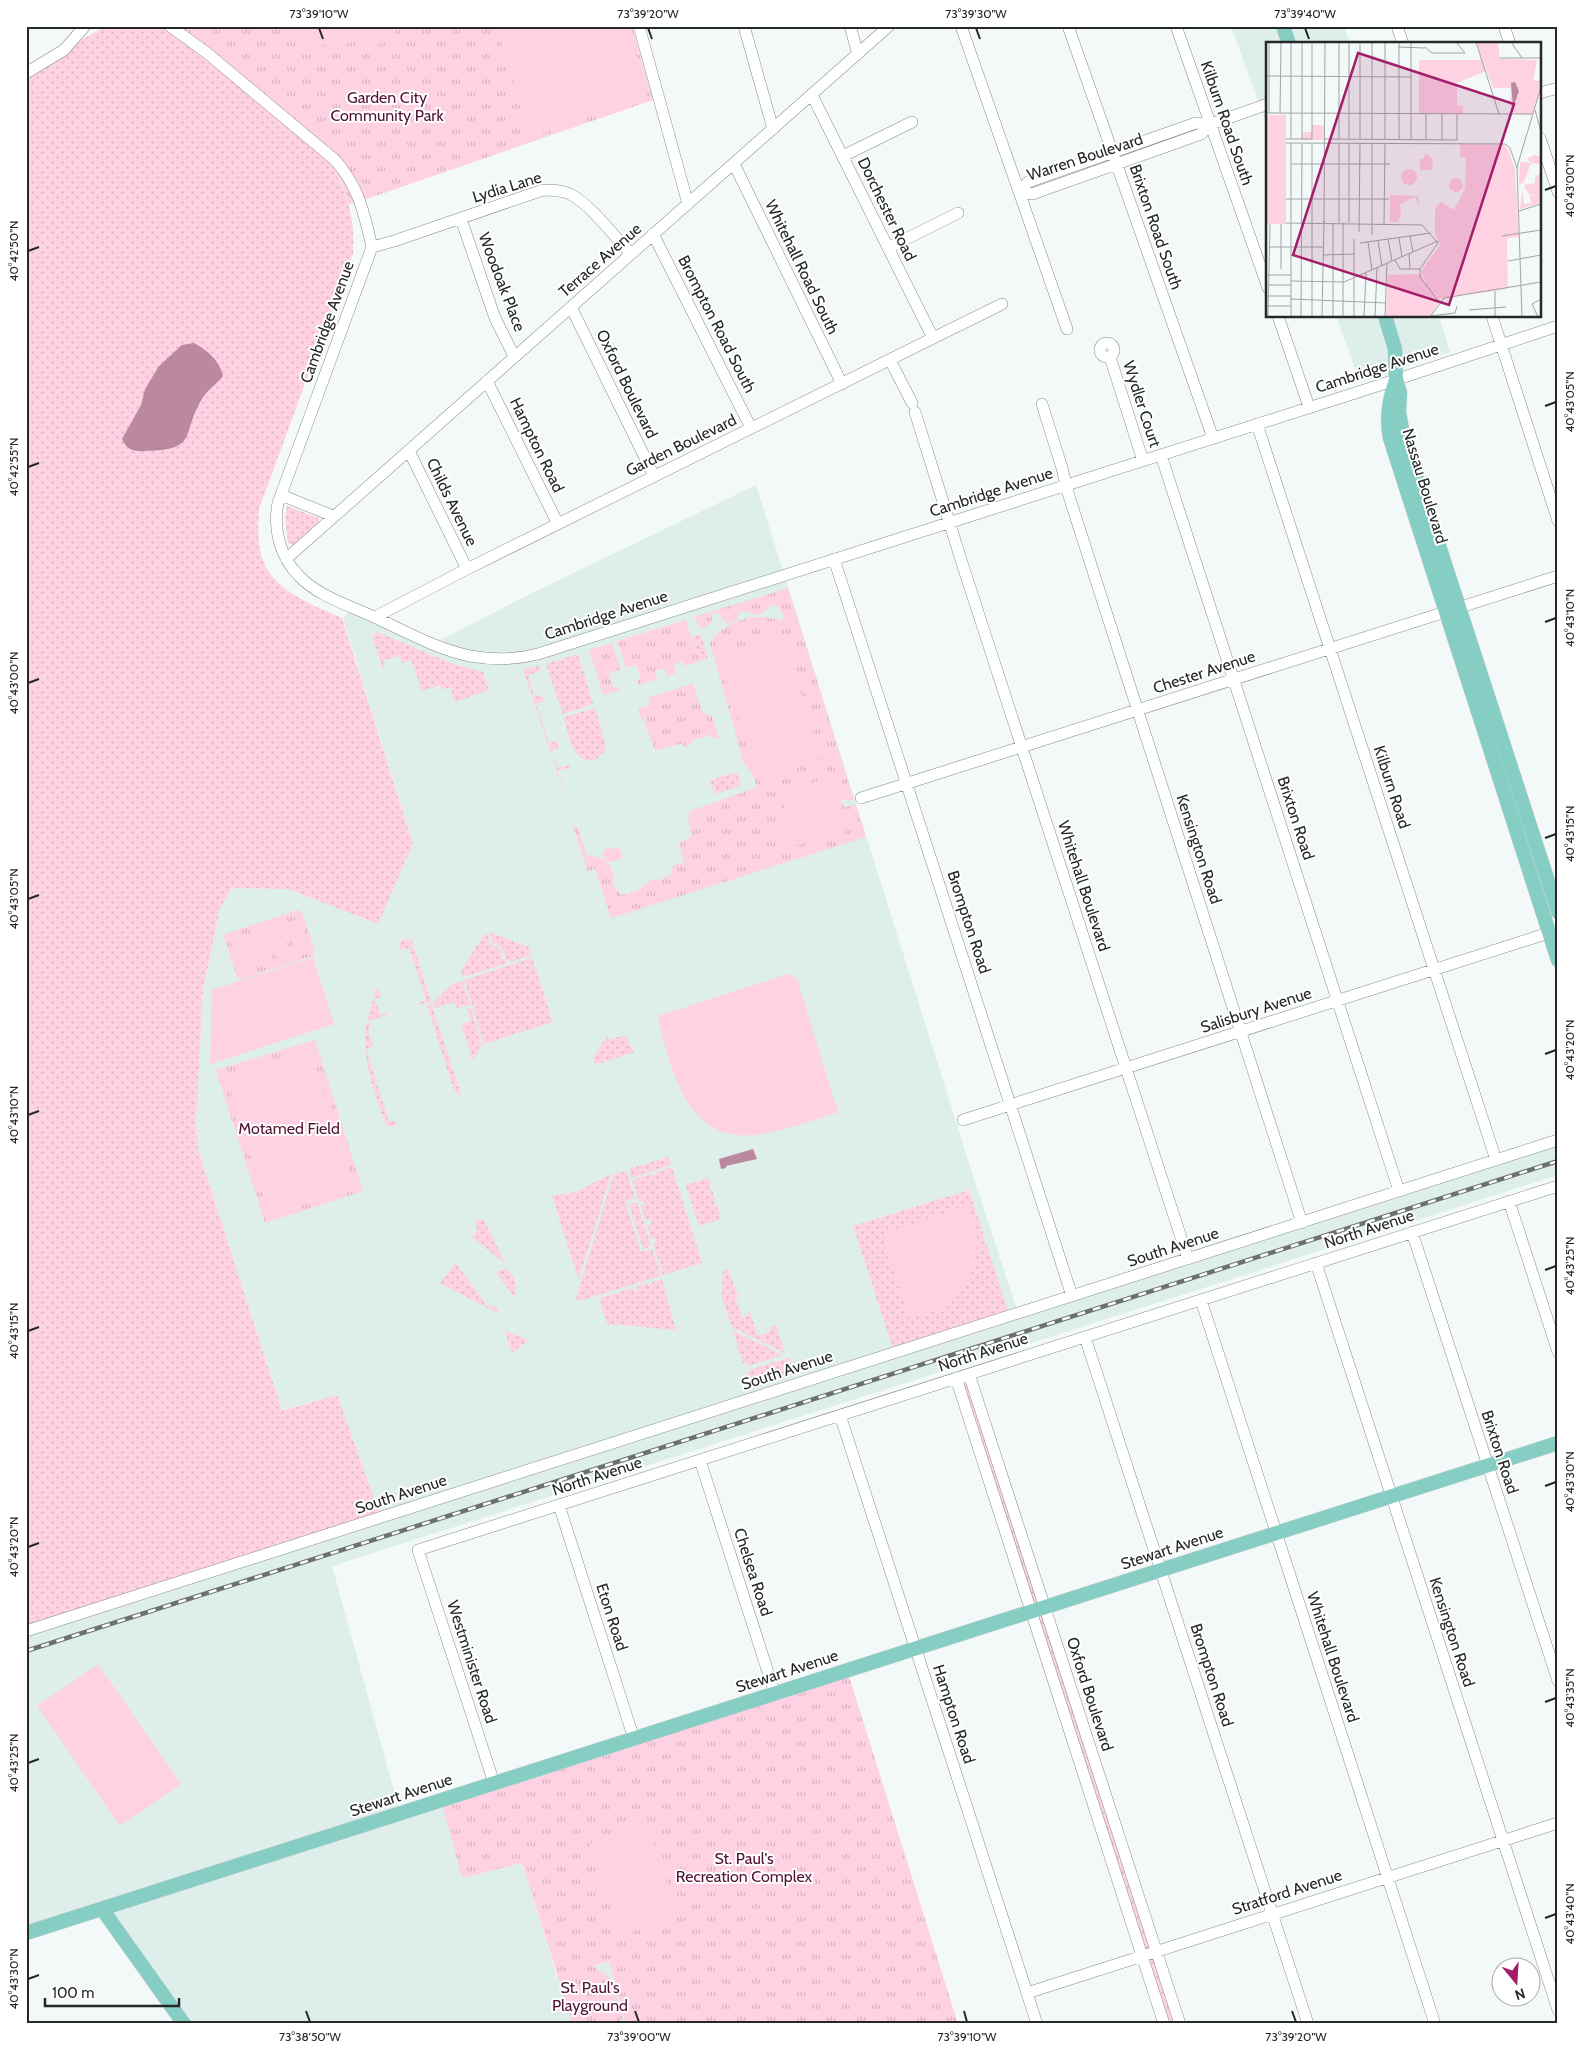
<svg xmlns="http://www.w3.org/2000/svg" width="1584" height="2050" font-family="Cabin,sans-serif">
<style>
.built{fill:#deeeeb}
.grass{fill:url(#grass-dots)}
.park{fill:url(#park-tufts)}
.pitch{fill:#fed1e3}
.water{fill:#bc889e}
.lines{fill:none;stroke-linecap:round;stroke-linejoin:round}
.minor-casing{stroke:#868c8b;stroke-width:12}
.major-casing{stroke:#d4d4d4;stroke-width:15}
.minor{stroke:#fff;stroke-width:11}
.major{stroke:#86cdc4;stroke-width:14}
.rail-casing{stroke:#6d7070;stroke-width:4.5}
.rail{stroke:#fff;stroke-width:2.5;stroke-dasharray:8;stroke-linecap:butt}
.ticks{fill:none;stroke:#262828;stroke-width:2}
.labels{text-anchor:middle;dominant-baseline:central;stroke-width:4;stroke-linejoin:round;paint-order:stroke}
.park-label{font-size:16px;fill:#521334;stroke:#fff}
.street-label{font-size:16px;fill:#262828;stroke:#fff}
.inset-road{fill:none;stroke:#a0a5a5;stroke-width:1}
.view{fill:#a31d69;fill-opacity:0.15;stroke:#a31d69;stroke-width:2.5}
.inset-edge{fill:none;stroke:#262828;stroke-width:2.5}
.neatline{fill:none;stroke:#262828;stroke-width:2}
.ticks-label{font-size:12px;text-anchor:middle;fill:#262828}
</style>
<defs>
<pattern id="grass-dots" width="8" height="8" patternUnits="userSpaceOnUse" patternTransform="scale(1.25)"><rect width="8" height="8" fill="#fed1e3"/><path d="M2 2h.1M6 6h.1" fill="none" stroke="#dab3c3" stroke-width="1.8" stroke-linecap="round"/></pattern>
<pattern id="park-tufts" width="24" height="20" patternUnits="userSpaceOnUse" patternTransform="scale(1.25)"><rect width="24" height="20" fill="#fed1e3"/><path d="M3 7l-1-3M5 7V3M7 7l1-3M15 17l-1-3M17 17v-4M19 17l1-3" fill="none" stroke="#dab3c3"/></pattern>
</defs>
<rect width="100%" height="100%" fill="#f2f9f8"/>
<path class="built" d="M1231 26H1344L1350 44H1268V128Z
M1336 316H1439L1450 352 1360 382Z
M756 485 973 1176 1018 1313 1558 1138V1175L332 1566 400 1813 441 1800 522 1862 557 1977 609 1961 626 2024H184L102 1910 26 1934V1633L381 1517 337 1395 282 1411 198 1149 196 1121 203 990 220 908 232 888 288 889 378 924 413 844 343 618 353 607 435 643 530 594Z"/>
<path class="grass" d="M106 26H169L204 47 330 163C348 194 355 217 353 253L259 509C258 526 257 546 264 563 275 591 317 607 342 618L413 844 378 924 288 889 232 888 220 908 203 990 196 1121 198 1149 282 1411 337 1395 381 1517 26 1626V71Z
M287 506 319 518V522L293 545 288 543 285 518Z
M377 632 453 664 483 672 489 690 455 702 450 687 441 690 440 685 422 691 411 660 402 663 399 656 383 661 385 667 383 669 373 640 374 635Z
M701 635 708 658 699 661 692 637Z
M578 654 593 704 563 714 546 664Z
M539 666 540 671 528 675 534 697 542 695 544 698V701L536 704 549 743 556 741 559 744 558 748 551 751 557 768 570 765V767L558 771 574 822 523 670Z
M595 708 606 746C604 753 599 759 592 760 572 763 568 731 564 717Z
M737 772 741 786 715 794 710 780Z
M490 932 529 947 531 955 511 962 506 959 502 948 492 942 489 933Z
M485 933 487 934 490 944 500 949 502 958 508 963 463 977 461 971Z
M411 938 431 1001 418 1005V1003L426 1000 409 948 401 950 398 942Z
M532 958 553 1022 484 1044 464 980Z
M462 981 470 1005 457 1008 454 1002 435 1008 433 1003 452 984Z
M379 989 381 996 375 999 380 1015 386 1013 387 1015 367 1021 376 990Z
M431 1003 462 1097 454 1090 427 1005Z
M471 1008 482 1045 473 1060 461 1025 471 1021 467 1009Z
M369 1023H371L368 1032 373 1046 366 1049 389 1122 396 1121 397 1125C392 1128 388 1127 385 1122 373 1090 362 1058 366 1024Z
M625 1035 634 1052 595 1065 593 1058 606 1038 608 1037 609 1040Z
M668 1157 671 1165 632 1178 629 1169Z
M672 1167 702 1263 663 1275 653 1244 657 1242 655 1238 651 1239 647 1225 652 1223 650 1219 645 1220 641 1206 645 1205 643 1201 639 1202 632 1180 651 1174 655 1176 657 1172Z
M626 1171 635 1198 625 1201 641 1252 652 1249 661 1276 579 1301 576 1298 614 1174Z
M611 1175 579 1278H578L552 1196 577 1192 598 1180Z
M708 1178 711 1185 709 1186 710 1190H712L716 1201 714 1202 715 1206 717 1205 721 1219 699 1226 686 1185Z
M969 1190 1008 1311 893 1348 853 1226Z
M637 1202 651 1246 643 1249 629 1204Z
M484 1220 506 1264 472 1237 478 1230 474 1221Z
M456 1263 488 1307 496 1306 499 1314 440 1283Z
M506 1269C516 1276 517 1287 515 1298L496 1272Z
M728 1269 738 1296 735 1298 743 1318 749 1316 748 1313 750 1312 758 1336 771 1331 770 1327 776 1325 785 1353 732 1327 722 1298 723 1271Z
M662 1279 676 1330 607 1324 599 1298 616 1293 617 1295 619 1294V1292L633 1288 635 1292 638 1291 637 1286 648 1283 649 1285 652 1284V1282Z
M505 1331 528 1340 512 1353Z
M733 1331 783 1355 748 1366 747 1363 743 1364Z
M789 1358 794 1373 751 1386 747 1374 749 1370Z
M969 1375 1179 2024H1166L958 1379Z"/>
<path class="park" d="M170 26H632L653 100 349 205 341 182 330 163 204 47Z
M788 588 854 800H841L844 807 856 805 866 837 611 918 595 869 588 871 573 826 577 827 579 830 586 855 602 858 607 864 610 865 614 877 613 886 621 895C628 894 635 892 641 888 647 884 650 878 659 880L670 875 673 866 676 863 684 864 679 843 692 837 688 818 690 811 755 788C756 777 752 772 744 764L710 643C725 620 757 611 781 621L784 616 778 606 772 604C765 612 757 619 747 611L738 613 737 620 727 624 717 612 711 615 712 619 709 626 702 628 699 625 694 617Z
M686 620 699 662 685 666 683 661 674 664 676 673 667 676 664 668 655 671 657 679 639 685 637 680 641 679 636 665 626 667 617 641Z
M612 643 621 669 609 674 613 688 618 687 619 690 603 695 589 650Z
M693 684 703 714H708L713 718 719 737 713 739 711 735 691 741V744L684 747 683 743 655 751 644 721 641 719 638 709 650 705 649 697Z
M298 910 302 912 315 951 312 956 238 980 224 937 225 934Z
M315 1040 363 1191 265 1223 216 1070Z
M847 1670 958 2024H626L609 1961 593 1966 610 1977 623 2016 619 2024H573L522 1863 462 1878 441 1800Z"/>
<path class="pitch" d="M295 26H403V28L395 30 397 39 360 50 357 41 344 44 342 40 303 51Z
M500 26H628L648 98 530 137 498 31Z
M783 634 821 757 756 777 718 654Z
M830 776 846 832 783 849C772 806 791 790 830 776Z
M612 847 613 849 619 848 623 858 606 863 603 853 604 850Z
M300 918 309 949 296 953 286 923Z
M281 924 291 955 277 959 267 929Z
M263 931 272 961 258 965 249 935Z
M244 936 254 966 240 971 230 941Z
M313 957 334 1024 210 1064 212 990Z
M788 974 797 979 838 1112C810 1121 768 1138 738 1135 684 1131 667 1059 658 1016Z
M310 1048 354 1187 269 1214 225 1075Z
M969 1206C972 1215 976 1226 977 1236 981 1269 964 1296 935 1311 927 1315 917 1316 908 1318L884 1239 888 1232Z
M98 1664 181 1784 120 1826 37 1706Z
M648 1825 678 1917 620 1936 589 1844Z"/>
<path class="water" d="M194 343C207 350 220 361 223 376 217 384 207 390 202 399 180 435 200 450 144 451 134 452 126 449 122 439L141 405 145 389 159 366 182 345Z
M753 1149 757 1159 726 1166V1168L721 1169 719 1159Z"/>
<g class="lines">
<g class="minor-casing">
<path id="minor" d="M170 26 207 53 335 160C359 187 364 213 372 247L278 503C273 529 280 557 299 576 318 596 348 605 372 616 403 630 436 649 470 656 493 660 515 660 538 654L1377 386 1558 326
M639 26 688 204
M744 26 773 129
M850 26 858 54
M961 26 1067 329
M1068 26 1213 438
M1176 26 1268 288
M1397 26 1403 44
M1504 26 1510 44
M26 73 64 50 85 26
M1540 93 1558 88
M812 95 933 338
M1540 138 1558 192
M843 156 912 122
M734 164 842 384
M1019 192 1028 182 1196 123 1211 124 1268 104
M1019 192 1032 194 1201 134 1211 124
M461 219 495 318 514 356
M653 234 751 428
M372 247 394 241 543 190C552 190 561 190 570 194 590 204 615 237 631 254
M888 248 958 213
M571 307 654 476
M1278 316 1309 407
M1492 316 1558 521
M1100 350a7 7 0 1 1 14 0a7 7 0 1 1-14 0Z
M1110 357 1143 461
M890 360 912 403
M487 381 558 524
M1042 404 1062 468 1068 493 1302 1223
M915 412 963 566 1188 1259
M1257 424 1496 1160
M409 451 467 569
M1161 455 1399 1191
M281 495 333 516
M286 559 889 26
M834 559 1072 1296
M375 617 467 569 1002 304
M861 798 1558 576
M963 1120 1558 930
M1509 1201 1558 1352
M1412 1232 1558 1681
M1316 1263 1558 2010
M1201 1300 1435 2024
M1085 1337 1308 2024
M969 1374 1180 2024
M956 1378 1164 2024
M840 1415 1037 2024
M700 1460 775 1694
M559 1505 634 1739
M26 1631 1558 1140
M494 1783 418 1550 1558 1186
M1027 1993 1558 1823"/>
</g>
<g class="major-casing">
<path id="major" d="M1283 26 1289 44
M1385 316 1395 349 1396 379 1400 393 1399 412 1403 435 1558 912
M1396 380C1389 399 1386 418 1390 438L1558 960
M102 1909 184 2024
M26 1933 1558 1443"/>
</g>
<use href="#minor" class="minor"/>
<use href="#major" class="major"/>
<g class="rail-casing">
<path id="rail" d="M26 1651 1558 1161"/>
</g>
<use href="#rail" class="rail"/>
</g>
<path class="ticks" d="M319 28 323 39M648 28 652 39M976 28 980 39M1305 28 1309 39M1545 190 1556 186M28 251 39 247M1545 406 1556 402M28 467 39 463M1545 622 1556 618M28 683 39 679M1545 838 1556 834M28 899 39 895M1545 1054 1556 1050M28 1115 39 1111M1545 1270 1556 1266M28 1331 39 1327M1545 1486 1556 1482M28 1547 39 1543M1545 1702 1556 1698M28 1763 39 1759M1545 1918 1556 1914M28 1979 39 1975M306 2011 310 2022M635 2011 639 2022M964 2011 967 2022M1292 2011 1296 2022"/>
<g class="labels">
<g class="park-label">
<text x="387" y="97">Garden City<tspan x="387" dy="18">Community Park</tspan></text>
<text x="289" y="1128">Motamed Field</text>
<text x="744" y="1858">St. Paul's<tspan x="744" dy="18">Recreation Complex</tspan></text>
<text x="590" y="1987">St. Paul's<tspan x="590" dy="18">Playground</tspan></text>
</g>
<g class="street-label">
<text transform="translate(1227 123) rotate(71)">Kilburn Road South</text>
<text transform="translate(1085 157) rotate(-18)">Warren Boulevard</text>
<text transform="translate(507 187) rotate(-17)">Lydia Lane</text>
<text transform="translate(887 209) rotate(64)">Dorchester Road</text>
<text transform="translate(1156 227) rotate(71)">Brixton Road South</text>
<text transform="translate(600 260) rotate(-41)">Terrace Avenue</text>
<text transform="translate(802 267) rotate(64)">Whitehall Road South</text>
<text transform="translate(502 282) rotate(69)">Woodoak Place</text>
<text transform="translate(327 322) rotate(-70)">Cambridge Avenue</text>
<text transform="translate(717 324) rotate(63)">Brompton Road South</text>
<text transform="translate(1377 368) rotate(-18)">Cambridge Avenue</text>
<text transform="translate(627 384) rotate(64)">Oxford Boulevard</text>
<text transform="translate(1142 404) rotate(72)">Wydler Court</text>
<text transform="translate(537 445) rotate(64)">Hampton Road</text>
<text transform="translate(681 445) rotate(-26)">Garden Boulevard</text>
<text transform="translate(1425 486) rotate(73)">Nassau Boulevard</text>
<text transform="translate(991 492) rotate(-18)">Cambridge Avenue</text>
<text transform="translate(452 502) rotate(64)">Childs Avenue</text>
<text transform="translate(606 615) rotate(-18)">Cambridge Avenue</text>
<text transform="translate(1204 672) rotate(-18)">Chester Avenue</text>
<text transform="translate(1392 787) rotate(72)">Kilburn Road</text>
<text transform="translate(1296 818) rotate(72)">Brixton Road</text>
<text transform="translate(1199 849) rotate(72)">Kensington Road</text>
<text transform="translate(1084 886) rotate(72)">Whitehall Boulevard</text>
<text transform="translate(969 922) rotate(72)">Brompton Road</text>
<text transform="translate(1256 1010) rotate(-18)">Salisbury Avenue</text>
<text transform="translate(1369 1229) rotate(-18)">North Avenue</text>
<text transform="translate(1173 1247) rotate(-18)">South Avenue</text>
<text transform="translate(983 1352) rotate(-18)">North Avenue</text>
<text transform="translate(787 1370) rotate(-18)">South Avenue</text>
<text transform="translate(1500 1452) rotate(72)">Brixton Road</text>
<text transform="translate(597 1476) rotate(-18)">North Avenue</text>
<text transform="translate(401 1494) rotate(-18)">South Avenue</text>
<text transform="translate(1172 1548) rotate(-18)">Stewart Avenue</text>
<text transform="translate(753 1572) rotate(72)">Chelsea Road</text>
<text transform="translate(612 1617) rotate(72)">Eton Road</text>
<text transform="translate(1452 1632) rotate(72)">Kensington Road</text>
<text transform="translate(1333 1657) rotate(72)">Whitehall Boulevard</text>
<text transform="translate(472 1662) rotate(72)">Westminister Road</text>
<text transform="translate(787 1671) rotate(-18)">Stewart Avenue</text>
<text transform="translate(1212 1675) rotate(72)">Brompton Road</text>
<text transform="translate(1090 1694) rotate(72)">Oxford Boulevard</text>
<text transform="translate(954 1714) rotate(72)">Hampton Road</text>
<text transform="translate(401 1795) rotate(-18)">Stewart Avenue</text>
<text transform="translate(1287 1892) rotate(-18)">Stratford Avenue</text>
</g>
</g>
<g transform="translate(1266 42)">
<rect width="275" height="275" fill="#f2f9f8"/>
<path d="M210 0H232L234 17 271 18 267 38 275 39V45L266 73 248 72 244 62 245 46H227ZM0 73H20V182H0ZM46 83H58L59 98H36V90H46ZM194 102 238 103 242 107 249 127 253 195 241 196 242 247 171 257 164 252 155 229 174 203 169 192V167L175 160 188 168 199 147 200 116 194 115ZM159 111 167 117 166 128H154V117H158ZM268 113 275 115V122L265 121 258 140 253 143 254 120 265 121 261 117ZM275 130V161L254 167 256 151 259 152 257 153 258 162 266 161 263 153 271 155 263 152 258 143 269 141V135Z" fill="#fed1e3"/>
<path d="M153 18H216L220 29 186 43 191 44V63L197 64V72H153ZM124 153 152 154 153 164 149 155 134 162 135 175 131 179 134 180H124ZM155 232 164 252 173 260 164 275H120L122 233Z" fill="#fed1e3"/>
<path d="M195 20 200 34 186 38V27ZM135 135a8 8 0 1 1 16 0a8 8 0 1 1-16 0ZM183 143a7 7 0 1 1 14 0a7 7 0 1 1-14 0ZM122 233H135L134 245 121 244ZM142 256a7 7 0 1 1 14 0a7 7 0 1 1-14 0ZM123 260 132 261V265H145L146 275 132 272V266L123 270Z" fill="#fed1e3"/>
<path d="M249 40 253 49 247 66 245 41Z" fill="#bc889e"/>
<path class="inset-road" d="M210 0 233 72M245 0 256 16M132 5 159 6M159 5 166 11H199L190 0M234 16H275M0 34 145 35M269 68 275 90M0 71 266 72M3 71V0M14 71 15 0M20 97H46V0M25 97V0M36 97V0M59 97 191 98V72M73 97V0M83 97V0M94 97V0M106 97V0M119 97V0M133 97V0M145 97V0M160 97V72M176 98V72M20 101 239 102 244 106 251 126M25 122H124M20 157H123M253 169 275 162M20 181 156 183 172 201 154 227V235L173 260M58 181 59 0M73 181V102M83 181V102M4 182 2 275H25V101M118 182 119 102M93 190 94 102M106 193V102M144 194 147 210M236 194 275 188M133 196 136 215M122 197 126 219M112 199 116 224M102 200 106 228M94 201 165 191M4 205H57M143 212 144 227M57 213 89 212M129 218 134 227H154M242 219 275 213M15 227V182M2 233H25M25 239 78 240 172 199M2 243H25M2 254H25M25 257 120 261M2 264H25M203 268 240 265M165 274 189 271 191 264M35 275 36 102M46 275V102M56 275 58 179M67 275V181M77 275V181M88 275V197M98 275 100 231M109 275 111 226M119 275 121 221M164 275 178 256 275 240M229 275V249M256 275 251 125 275 45M272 275 266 262 275 257"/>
<path class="view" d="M92 11 248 62 183 263 27 213Z"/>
<rect width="275" height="275" class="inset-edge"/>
</g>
<rect width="1584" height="2050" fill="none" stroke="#ffffff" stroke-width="55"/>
<g transform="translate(1516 1982) rotate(162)"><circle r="24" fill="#ffffff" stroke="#a8a9a9"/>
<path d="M0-4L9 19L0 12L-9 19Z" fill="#a31d69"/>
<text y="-8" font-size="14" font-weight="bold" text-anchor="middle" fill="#262828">N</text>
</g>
<path d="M45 1998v8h134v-8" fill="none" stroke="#262828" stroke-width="2.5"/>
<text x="52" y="1998" font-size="15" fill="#262828" stroke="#ffffff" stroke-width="4" paint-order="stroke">100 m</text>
<rect x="28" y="28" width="1528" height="1994" class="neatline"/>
<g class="ticks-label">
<text x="319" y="18">73°39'10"W</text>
<text x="648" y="18">73°39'20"W</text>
<text x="976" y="18">73°39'30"W</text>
<text x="1305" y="18">73°39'40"W</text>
<text transform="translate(1570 186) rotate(-90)" y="4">40°43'00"N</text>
<text transform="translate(14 251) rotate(-90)" y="4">40°42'50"N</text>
<text transform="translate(1570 402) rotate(-90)" y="4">40°43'05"N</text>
<text transform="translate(14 467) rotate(-90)" y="4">40°42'55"N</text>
<text transform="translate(1570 618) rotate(-90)" y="4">40°43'10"N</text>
<text transform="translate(14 683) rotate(-90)" y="4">40°43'00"N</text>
<text transform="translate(1570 834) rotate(-90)" y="4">40°43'15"N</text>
<text transform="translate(14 899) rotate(-90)" y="4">40°43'05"N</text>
<text transform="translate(1570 1050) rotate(-90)" y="4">40°43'20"N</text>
<text transform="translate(14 1115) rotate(-90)" y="4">40°43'10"N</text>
<text transform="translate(1570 1266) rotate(-90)" y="4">40°43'25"N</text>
<text transform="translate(14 1331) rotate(-90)" y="4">40°43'15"N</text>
<text transform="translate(1570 1482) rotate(-90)" y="4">40°43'30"N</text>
<text transform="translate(14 1547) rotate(-90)" y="4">40°43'20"N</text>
<text transform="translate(1570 1698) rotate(-90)" y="4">40°43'35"N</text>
<text transform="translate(14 1763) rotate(-90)" y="4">40°43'25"N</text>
<text transform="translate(1570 1914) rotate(-90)" y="4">40°43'40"N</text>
<text transform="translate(14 1979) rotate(-90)" y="4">40°43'30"N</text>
<text x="310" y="2041">73°38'50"W</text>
<text x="639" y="2041">73°39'00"W</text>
<text x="967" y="2041">73°39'10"W</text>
<text x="1296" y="2041">73°39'20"W</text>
</g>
</svg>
